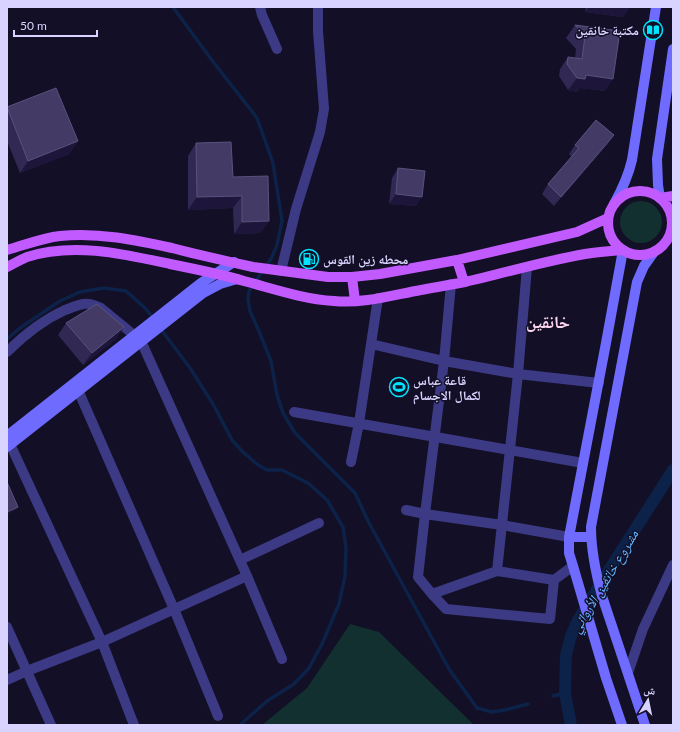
<svg xmlns="http://www.w3.org/2000/svg" width="680" height="732" font-family="Lato,'Noto Naskh Arabic',sans-serif">
<style>
.green{fill:#12302f}
.lines{fill:none;stroke-linecap:round;stroke-linejoin:round}
.stream{stroke:#0c2248;stroke-width:3.5}
.canal{stroke:#0c2248;stroke-width:12}
.street{stroke:#3d3a85;stroke-width:10}
.secondary{stroke:#6f6bff;stroke-width:10}
.primary{stroke:#c25bff;stroke-width:10}
.wall{fill:#312854}
.shaded-wall{fill:#1d163a}
.building{fill:#433a66;stroke:#5a527e}
.labels{text-anchor:middle;dominant-baseline:central;stroke-width:3;stroke-linejoin:round;paint-order:stroke}
.poi-label{font-size:13px;font-weight:bold;fill:#d9d4ff;stroke:#130f26;text-anchor:start}
.water-label{font-size:14px;font-style:italic;fill:#62b6ff;stroke:#130f26}
.district-label{font-size:17px;font-weight:bold;fill:#ffd6f0;stroke:#130f26}
</style>
<rect width="100%" height="100%" fill="#130f26"/>
<path class="green" d="M620 222a21 21 0 1 1 42 0a21 21 0 1 1-42 0Z
M350 624 379 632 474 725H262L307 688Z"/>
<g class="lines">
<path class="stream" d="M173 7 211 59 257 118 273 163 282 221 277 245 271 259 249 291 248 299 250 311 258 329 271 361 277 395 283 413 295 433 355 493 369 523 449 669 477 708 492 712 505 710 528 704
M160 328 190 368 213 404 232 440 243 452 258 465 267 470H282L308 483 327 500 343 527 346 548 345 576 339 604 322 644 309 668 294 684 267 701 240 725
M7 339 20 328 60 301 80 292 104 288 126 291 145 308 154 319
M553 696 565 693"/>
<path class="canal" d="M571 725 565 693 566 655 571 636 577 622 606 575 673 470"/>
<path class="street" d="M260 7 262 15 277 49
M281 271 296 209 320 132 324 109 318 31V7
M451 284 444 361 425 514 418 577 432 594 446 609 550 619 554 580
M141 341 247 576 282 659
M371 344 444 361 518 374 599 383
M7 352C24 335 43 320 65 310 71 308 77 305 83 304 89 303 95 305 101 308L134 335
M78 390 174 609 218 716
M294 412 583 463
M10 444 102 642 134 725
M351 462 359 423 378 298
M406 510 425 514 502 525 569 537
M240 560 319 523
M497 571 518 374 527 267
M432 594 497 571 554 580 573 566
M7 627 51 725
M628 673 643 629 673 565
M7 680 27 671 102 642 247 576"/>
<path class="secondary" d="M660 198 658 185 657 159 673 49
M614 204C623 188 628 177 632 160L656 7
M7 436 201 283 234 262
M7 447 203 293 220 284 237 279
M569 537H591
M622 725 606 678 573 566 569 553V537L606 343 623 250
M645 725 602 596C596 574 591 550 591 527L637 282 644 266 654 252"/>
<path class="primary" d="M608 223a32 32 0 1 1 64 0a32 32 0 1 1-64 0Z
M660 198 673 196
M7 250C25 245 42 238 60 236 98 232 136 240 172 248 199 255 226 261 253 267L328 277H352L380 274 457 260 577 232 608 218
M457 260 464 282
M7 267C13 264 20 260 27 257 73 242 124 254 170 264 195 269 220 274 244 281 274 289 303 299 334 301 363 304 393 295 421 290 436 287 450 285 465 282 505 273 544 261 585 254 597 252 610 251 623 250
M352 277 355 301"/>
</g>
<path class="wall" d="M586 7H630L623 17 585 12Z
M575 25 620 31 605 91 580 88 577 92 568 90 559 76 560 69 568 57 575 58 576 49 566 38Z
M7 107 78 141 69 154 20 173 7 141Z
M196 143 233 177 261 233 234 234 233 208 188 210V156Z
M608 144 554 206 542 194 548 184 572 157 569 154 575 145Z
M398 168 416 206 389 204 392 178Z
M66 323 124 327 115 340 83 365 58 335Z"/>
<path class="shaded-wall" d="M589 7H630L623 17 585 12Z
M586 75 613 79 605 91 580 88 577 92 568 90 577 78Z
M614 135 608 144 554 206 561 197Z
M78 141 69 154 20 173 28 161Z
M396 194 422 197 416 206 389 204Z
M242 196 233 208 188 210 197 197Z
M269 221 261 233 234 234 242 222Z
M124 327 115 340 83 365 92 353Z
M18 507 16 510 7 514V512Z"/>
<path class="building" d="M575 25 620 31 613 79 586 75 585 79 577 78 567 64 568 57 582 59 585 36Z
M56 88 78 141 28 161 7 107Z
M596 120 614 135 561 197 548 184 579 148 575 145Z
M231 142 233 177 268 176 269 221 242 222V196L197 197 196 143Z
M398 168 425 171 422 197 396 194Z
M97 304 124 327 92 353 66 323Z
M7 482 18 507 7 512Z"/>
<defs>
<g id="library-ring" transform="scale(1)"><circle r="9.5" fill="#130f26" stroke="#00e5ff" stroke-width="1.5"/><path d="M-6-4Q-3-5.5-.7-3.5V5Q-3 3-6 4ZM6-4Q3-5.5 .7-3.5V5Q3 3 6 4Z" fill="#00e5ff"/></g>
<g id="fuel-ring" transform="scale(1)"><circle r="9.5" fill="#130f26" stroke="#00e5ff" stroke-width="1.5"/><path d="M-5.5-6h7V0h2V4h1.3V-2.5L3-4.5l.8-.8L6-3V5H2.5V1h-1V6h-7ZM-4.2-4.7v3.2H.2V-4.7Z" fill="#00e5ff"/></g>
<g id="stadium-ring" transform="scale(1)"><circle r="9.5" fill="#130f26" stroke="#00e5ff" stroke-width="1.5"/><path d="M0-5a6.5 5 0 1 0 0 10a6.5 5 0 1 0 0-10ZM-3.5-1.8h7v3.6h-7Z" fill="#00e5ff"/></g>
</defs>
<g fill-rule="evenodd">
<use href="#library-ring" x="653" y="30"/>
<use href="#fuel-ring" x="309" y="259"/>
<use href="#stadium-ring" x="399" y="387"/>
</g>
<g class="labels">
<g class="poi-label">
<text x="639" y="30" text-anchor="end">مكتبة خانقين</text>
<text x="323" y="259">محطه زين القوس</text>
<text x="413" y="380">قاعة عباس<tspan x="413" dy="15">لكمال الاجسام</tspan></text>
</g>
<g class="water-label">
<text transform="translate(604 581) rotate(-59)">مشروع خانقين الأروائي</text>
</g>
<g class="district-label">
<text x="548" y="321">خانقين</text>
</g>
</g>
<rect width="680" height="732" fill="none" stroke="#d9d4ff" stroke-width="16"/>
<g transform="translate(648 700) rotate(10)" stroke="#130f26" stroke-width="3" paint-order="stroke">
<path d="M0-3L7 15L0 10L-7 15Z" fill="#d9d4ff"/>
<text y="-6" font-size="11" font-weight="bold" text-anchor="middle" fill="#d9d4ff">ش</text>
</g>
<path d="M14 30v6h83v-6" fill="none" stroke="#d9d4ff" stroke-width="2"/>
<text x="20" y="30" font-size="12" fill="#d9d4ff" stroke="#130f26" stroke-width="3" paint-order="stroke">50 m</text>
</svg>
